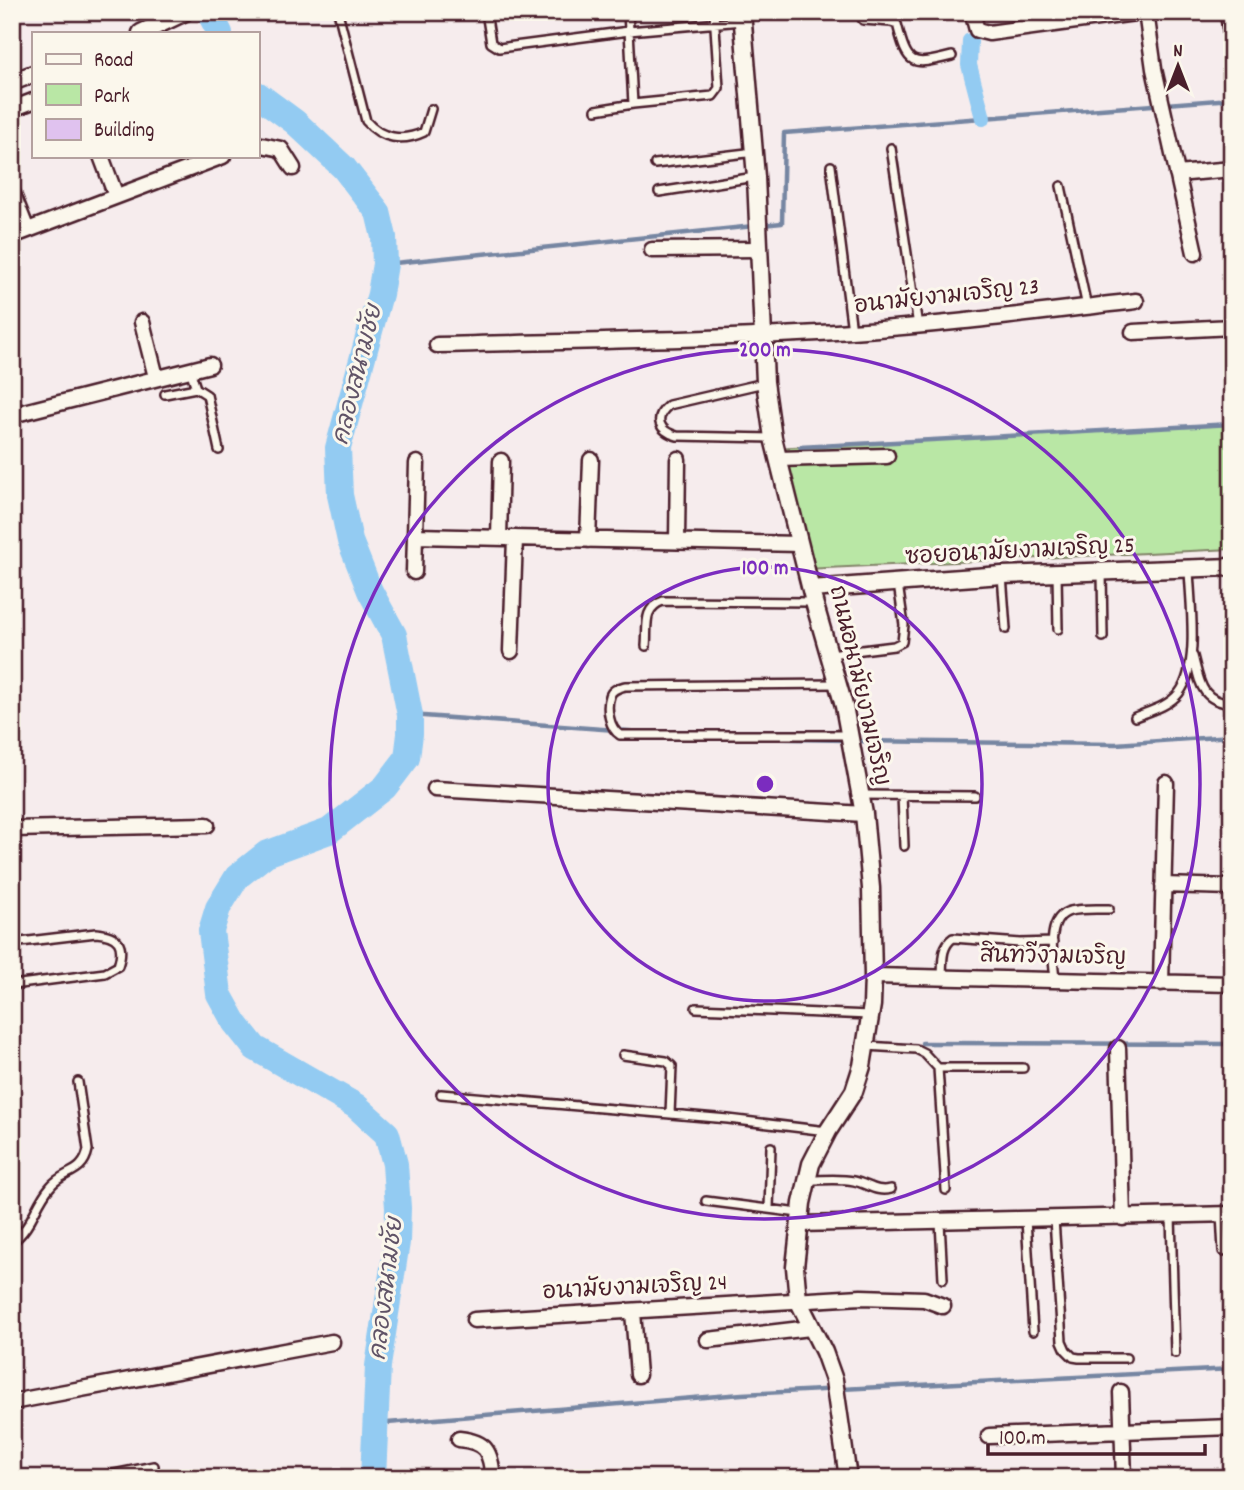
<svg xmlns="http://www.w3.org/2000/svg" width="1244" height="1490" font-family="Dekko,'Playpen Sans Thai',sans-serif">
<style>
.green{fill:#b9e7a5;stroke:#828368;stroke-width:2}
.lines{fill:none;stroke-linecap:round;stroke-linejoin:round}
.stream{stroke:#7686a2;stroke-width:4.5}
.canal{stroke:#93cbf2;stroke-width:16}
.river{stroke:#93cbf2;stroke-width:26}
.building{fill:#e0c2ef;stroke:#4a1f2b;stroke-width:2}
.service-casing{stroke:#4a1f2b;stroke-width:12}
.minor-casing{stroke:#4a1f2b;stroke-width:19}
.tertiary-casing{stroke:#4a1f2b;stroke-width:21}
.service{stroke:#fbf7ec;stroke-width:7}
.minor{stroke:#fbf7ec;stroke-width:14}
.tertiary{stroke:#fbf7ec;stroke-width:16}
.ring{fill:none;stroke:#7b2cbf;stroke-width:3.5}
.labels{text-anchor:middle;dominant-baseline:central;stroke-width:6;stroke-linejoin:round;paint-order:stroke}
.street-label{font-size:23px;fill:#4a1f2b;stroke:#fbf7ec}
.water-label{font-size:24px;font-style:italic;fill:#605367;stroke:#fbf7ec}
.centre{fill:#7b2cbf;stroke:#fbf7ec;stroke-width:3.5}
.ring-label{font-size:21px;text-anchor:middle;font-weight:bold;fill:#7b2cbf;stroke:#fbf7ec;stroke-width:6;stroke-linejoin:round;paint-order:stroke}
</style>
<rect width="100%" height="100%" fill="#f6eced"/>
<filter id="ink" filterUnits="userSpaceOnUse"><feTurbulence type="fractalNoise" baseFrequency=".0143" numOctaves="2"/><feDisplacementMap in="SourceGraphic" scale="14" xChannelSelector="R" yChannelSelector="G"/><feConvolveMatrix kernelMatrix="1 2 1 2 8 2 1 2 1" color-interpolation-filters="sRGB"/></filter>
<g filter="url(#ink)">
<path class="green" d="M1232 424V549L805 569 774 448Z"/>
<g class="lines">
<path class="stream" d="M762 225 782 223 784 133 1232 99
M385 264 754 226
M800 447 1232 424
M410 715 643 732
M735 738 845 740
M854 741 1116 744 1232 736
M922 1043 1232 1044
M375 1424 742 1394 1232 1369"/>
<path class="canal" d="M970 41 969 65 983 118"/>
<path class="river" d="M209 12 220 33
M257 94 295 122 344 168 378 212 384 237 385 264 380 294 338 448 340 495 350 541 370 591 394 635 410 715V734L407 758 385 787 329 831 266 854 237 877 218 908 211 931 219 994 235 1023 255 1048 356 1106 387 1134 395 1164 398 1208 397 1242 378 1366 373 1478"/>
</g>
<path class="building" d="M1024 12H1059V14L1025 18Z"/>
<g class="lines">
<g class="service-casing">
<path id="service" d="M338 12 366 121C381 139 403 142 424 132L431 109
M486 12 491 43 499 48 629 31 742 21
M628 12 633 104
M858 12 863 20 891 22 897 24C908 67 911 66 952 56
M1224 12 1230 49
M596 110 633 104 713 96 719 88 714 12
M891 148 918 326
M655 164 755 152
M831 166 852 331
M1061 186 1087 307
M659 192 755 177
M190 370 196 388 207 395 219 450
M764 383 669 405C653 418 659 431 677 436L773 438
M165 394 196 388
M1102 572 1103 637
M1057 573 1058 629
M1002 575 1006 629
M646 646C648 627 642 608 663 601L812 602
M830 654 894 646 902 642 904 625 898 584
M1193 656C1200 682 1200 701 1232 704
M838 684 625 686C619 688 612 689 610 696 606 708 609 728 620 735H850
M1135 717C1150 711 1169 706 1179 693 1200 666 1190 602 1189 569
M862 795 975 796
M902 795 904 846
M12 943 96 933C119 935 125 944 118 966L105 973 12 985
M942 978C943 964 940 947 953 938L1020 943 1053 942
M1055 981C1054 961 1044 918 1070 911 1082 908 1096 909 1109 909
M696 1008 870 1015
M866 1046 916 1049 924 1053 938 1068H1023
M623 1055 666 1061 672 1066 670 1114
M938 1068 946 1190
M441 1094 728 1119 827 1131
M808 1180C823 1180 840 1178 854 1181 868 1184 876 1193 891 1189
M706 1201 799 1213
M769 1209 771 1147
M1221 1214 1223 1251
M1171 1216 1175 1353
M1054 1219 1062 1341 1066 1350 1073 1357 1079 1358H1126
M1026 1220 1033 1331
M940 1222 943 1279
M12 1242C32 1228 35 1204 50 1187 63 1170 83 1175 88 1150L78 1082
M94 1478 154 1466"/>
</g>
<g class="minor-casing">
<path id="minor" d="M972 12 977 30 989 33 1142 12
M1146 12 1154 69 1195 253
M12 109 33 101
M257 144 281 149 293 168
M101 156 116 196
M1177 174 1232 169
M12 192 27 230
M12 236 223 156
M652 250 759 249
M142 322 156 377
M1133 332 1232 327
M437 345C575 341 713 340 851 331 946 325 1041 312 1136 301
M12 415 210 365
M778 459 887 456
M417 463 415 536 799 544
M499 538 501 461
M588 540 591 460
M677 541 678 459
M414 572 415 536
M511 651 515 538
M435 789 864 814
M12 829 207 825
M1163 885 1232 887
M873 976 1232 984
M1161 983 1166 783
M1118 1048 1123 1218
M799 1224 1232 1214
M633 1312 638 1375
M474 1320 861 1297 924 1299 943 1306
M708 1340 810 1328
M1121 1392 1124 1478
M12 1402 332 1342
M989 1436 1232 1427
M459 1439C487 1442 490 1451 493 1478"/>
</g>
<g class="tertiary-casing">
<path id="tertiary" d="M742 12 756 177 765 382 773 438 814 602 844 706 864 814 871 888 873 976 872 1005 862 1066 854 1091 828 1131 811 1164 802 1203 795 1267 798 1300 824 1352 834 1380 848 1478
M141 33 185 12
M12 82 33 74
M811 589 1002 575 1232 567"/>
</g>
<use href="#service" class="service"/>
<use href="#minor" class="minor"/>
<use href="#tertiary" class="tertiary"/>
</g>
</g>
<g class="ring">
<circle cx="765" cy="784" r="217"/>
<circle cx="765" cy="784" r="435"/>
</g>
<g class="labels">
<g class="street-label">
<text transform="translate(947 298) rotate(-6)">อนามัยงามเจริญ 23</text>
<text transform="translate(1020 553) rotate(-3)">ซอยอนามัยงามเจริญ 25</text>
<text transform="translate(858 686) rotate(77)">ถนนอนามัยงามเจริญ</text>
<text transform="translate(1053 958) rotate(1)">สินทวีงามเจริญ</text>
<text transform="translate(635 1289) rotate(-3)">อนามัยงามเจริญ 24</text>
</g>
<g class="water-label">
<text transform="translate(359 375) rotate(-76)">คลองสนามชัย</text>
<text transform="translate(388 1289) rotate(-83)">คลองสนามชัย</text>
</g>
</g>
<circle cx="765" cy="784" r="10" class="centre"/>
<g class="ring-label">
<text x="765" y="356">200 m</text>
<text x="765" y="574">100 m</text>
</g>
<rect width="1244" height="1490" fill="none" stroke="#fbf7ec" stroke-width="42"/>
<rect x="21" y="21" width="1202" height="1448" fill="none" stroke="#4a1f2b" stroke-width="2.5" filter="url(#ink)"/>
<rect x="32" y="32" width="228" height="126" fill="#fbf7ec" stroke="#b4a19f" stroke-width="2"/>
<rect x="46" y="54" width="35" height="10" fill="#fbf7ec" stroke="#b4a19f" stroke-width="2"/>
<text x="94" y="66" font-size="21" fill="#4a1f2b">Road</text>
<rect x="46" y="84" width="35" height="21" fill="#b9e7a5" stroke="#b4a19f" stroke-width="2"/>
<text x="94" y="102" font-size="21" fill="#4a1f2b">Park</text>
<rect x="46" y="119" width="35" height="21" fill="#e0c2ef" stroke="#b4a19f" stroke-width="2"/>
<text x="94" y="136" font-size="21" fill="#4a1f2b">Building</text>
<g transform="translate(1178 66)" stroke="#fbf7ec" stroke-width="5" paint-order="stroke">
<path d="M0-5L12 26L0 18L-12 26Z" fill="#4a1f2b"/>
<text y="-10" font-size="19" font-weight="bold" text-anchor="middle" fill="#4a1f2b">N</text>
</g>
<path d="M988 1444v10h217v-10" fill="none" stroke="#4a1f2b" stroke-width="3.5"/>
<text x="999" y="1444" font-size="21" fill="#4a1f2b" stroke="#fbf7ec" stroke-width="5" paint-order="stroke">100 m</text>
</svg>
